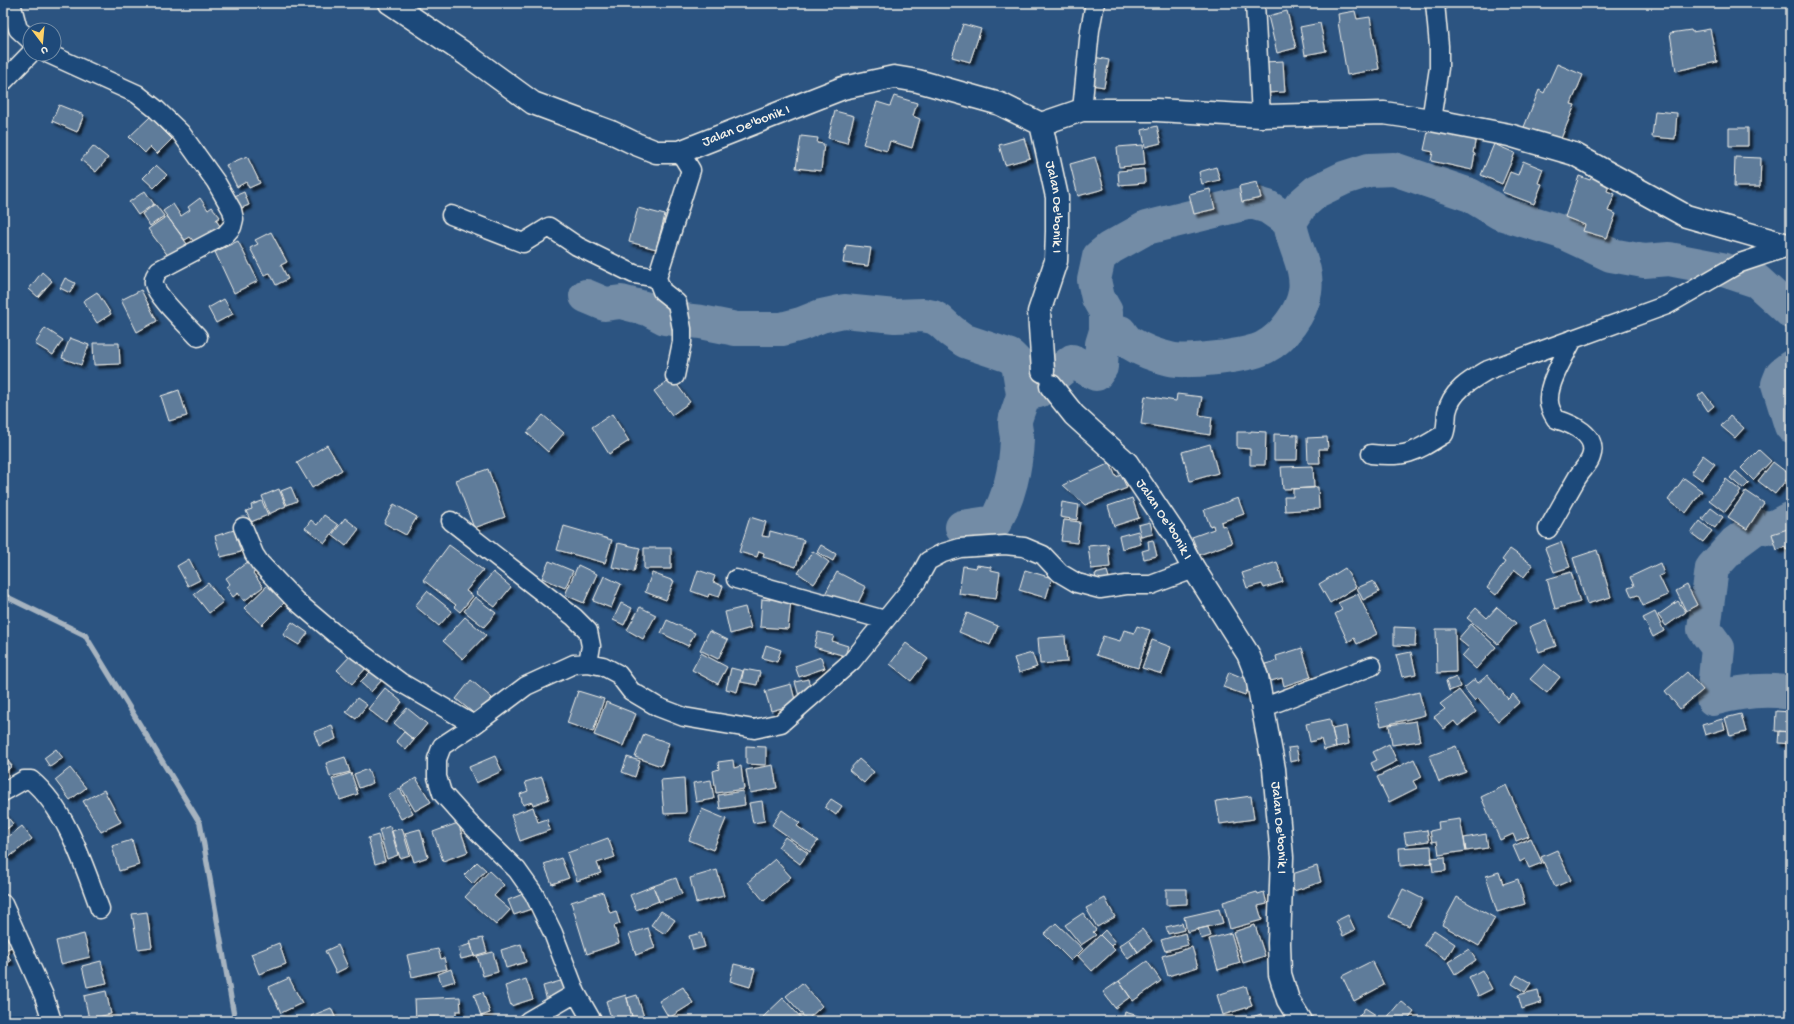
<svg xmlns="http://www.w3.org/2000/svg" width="1794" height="1024" font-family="'Gochi Hand',sans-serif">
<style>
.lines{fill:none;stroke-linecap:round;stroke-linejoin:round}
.stream{stroke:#a7b4c0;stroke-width:5.5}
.river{stroke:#738ca6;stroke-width:34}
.building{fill:#5e7b9a;stroke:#f4f1e8;filter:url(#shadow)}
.street-casing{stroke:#f4f1e8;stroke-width:21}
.secondary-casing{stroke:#f4f1e8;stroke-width:25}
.street{stroke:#1f4a7a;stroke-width:18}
.secondary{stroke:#1f4a7a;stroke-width:22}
.labels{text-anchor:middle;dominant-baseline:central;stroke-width:3.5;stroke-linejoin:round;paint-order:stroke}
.street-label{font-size:14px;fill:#f4f1e8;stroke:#1f4a7a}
</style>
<defs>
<filter id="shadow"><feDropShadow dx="3.5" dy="3.5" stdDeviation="1" flood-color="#0009"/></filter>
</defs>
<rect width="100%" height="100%" fill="#2c5481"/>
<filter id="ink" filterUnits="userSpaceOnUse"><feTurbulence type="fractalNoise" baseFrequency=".025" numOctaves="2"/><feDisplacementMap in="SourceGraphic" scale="8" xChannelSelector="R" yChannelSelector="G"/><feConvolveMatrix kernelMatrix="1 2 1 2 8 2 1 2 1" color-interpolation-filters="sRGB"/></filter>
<g filter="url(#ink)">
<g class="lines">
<path class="stream" d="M3 595 85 635 200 823 235 1021"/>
<path class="river" d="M586 296 605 304 621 302 648 309 665 318 701 322 736 329H782L801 324 821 316 844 311 895 316 923 315 933 317 940 321 951 331 965 341 1010 356 1018 364 1023 394 1038 391 1042 379 1055 375 1072 361 1096 374 1101 367 1102 344 1106 331 1120 332C1123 336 1126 341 1130 343 1141 350 1157 356 1170 359 1186 363 1251 356 1265 347 1283 338 1302 312 1305 292 1309 267 1292 245 1290 222L1301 205 1317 191 1344 178 1369 170 1394 169 1470 195 1500 213 1562 232 1611 255 1644 261 1669 259 1721 269 1757 281 1791 312
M1106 331V312L1098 298 1094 280 1099 257 1110 248 1146 228 1251 202 1268 207 1290 222
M1791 367 1782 374 1778 384 1791 426
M1791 518 1772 528 1758 526 1735 543 1712 568 1704 629 1718 648 1713 699C1738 692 1765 688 1791 693
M962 527 995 522C1009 498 1016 467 1017 439 1017 434 1015 429 1015 423 1015 416 1022 403 1023 394"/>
</g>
<path class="building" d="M1287 11 1296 48 1277 53 1268 16Z
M1355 11 1357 19 1370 17 1379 69 1347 75 1338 22H1339L1338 14Z
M1320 23 1326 51 1305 55 1300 27Z
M963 24 981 29 970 62 952 57Z
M1710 29 1717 62 1676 71 1670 33 1691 30 1692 32Z
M1089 56 1109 60 1104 87 1085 84Z
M1283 61 1285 92 1266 93 1264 62Z
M1557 64 1583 75 1571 104 1575 105 1560 141 1524 127 1539 90 1544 93Z
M894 96 917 103 913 116 920 119 912 148 890 141 887 151 863 144 877 102 890 106Z
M59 105 84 115 77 132 52 121Z
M835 111 854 116 847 143 828 138Z
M1655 111 1677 113 1675 139 1652 137Z
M150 117 172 139 157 154 150 147 145 153 129 137Z
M1157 126 1161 143 1145 147 1142 130Z
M1429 127 1476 137 1473 153 1475 154 1472 170 1431 161 1433 152 1424 150Z
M1729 128H1748V146H1729Z
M801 136 818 138 817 143 824 144 821 171 796 168Z
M1024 138 1030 158 1005 165 999 145Z
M1494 144 1515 153 1502 184 1481 175Z
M1143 145 1145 165 1119 167 1117 147Z
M93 146 108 158 96 172 81 160Z
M247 156 260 183 249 188 246 182 237 187 226 165Z
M1095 157 1104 189 1078 196 1070 164Z
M1735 157 1761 158 1760 187H1734Z
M1523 161 1543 169 1538 183 1542 184 1534 204 1502 192 1510 172 1518 175Z
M156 165 167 175 154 188 143 178Z
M1216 167 1220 180 1202 184 1199 172Z
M1144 169 1145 183 1119 185 1118 171Z
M1579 176 1590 180 1592 176 1610 183 1607 191 1615 194 1608 211 1616 214 1607 238 1583 231 1585 225 1565 217Z
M1257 182 1261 198 1242 202 1239 186Z
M1210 189 1215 209 1194 214 1189 194Z
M145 191 154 204 138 215 129 202Z
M244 192 249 205 237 210 232 197Z
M200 198 208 210 212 207 220 217 216 220 220 226 196 244 190 237 185 240 163 211 173 204 181 216 190 210 188 207Z
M155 204 164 216 150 226 142 214Z
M638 208 665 215 656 249 629 242Z
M167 216 187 244 169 257 148 229Z
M271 232 287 262 281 265 288 279 276 285 270 273 264 275 250 248 258 244 255 240Z
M238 241 258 281 234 293 215 252Z
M846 245 871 248 868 266 843 263Z
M42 272 52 281 38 297 29 289Z
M65 278 75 283 70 293 60 288Z
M141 290 157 321 137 332 121 300Z
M97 292 111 314 97 323 83 301Z
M224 299 233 314 216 323 208 308Z
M45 328 63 340 53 355 35 344Z
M70 338 89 345 81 365 62 358Z
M93 343H119L120 364 94 365Z
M672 378 690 402 672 415 654 391Z
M179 390 187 416 169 421 161 396Z
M1703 392 1714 406 1708 411 1698 396Z
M1177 394 1202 397 1199 415 1212 417 1210 435 1141 424 1145 396 1176 401Z
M612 414 629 441 609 454 592 427Z
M543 415 564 433 548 452 527 433Z
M1730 416 1744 428 1735 438 1721 426Z
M1251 431 1266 432 1265 465H1250V449L1237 448V432H1251Z
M1274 434 1298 435 1297 460H1274Z
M1327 437 1328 449H1319L1320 463H1308L1307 438Z
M1210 444 1218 473 1190 481 1182 452Z
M327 445 342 470 312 488 297 463Z
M1759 450 1771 461 1753 480 1741 468Z
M1703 455 1715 464 1702 480 1691 472Z
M1773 462 1790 475 1775 494 1758 481Z
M1110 463 1116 477 1121 475 1127 488 1085 505 1063 485Z
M1313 466 1314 488 1283 489 1281 467Z
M488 469 505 517 474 528 456 480Z
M1736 471 1749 483 1743 489 1730 478Z
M1684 478 1702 491 1686 513 1668 500Z
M1726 479 1741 491 1725 512 1709 500Z
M291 487 297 501 287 505 281 491Z
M1318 487 1319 509 1285 511 1284 497H1293V489Z
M279 489 286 506 269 514 262 496Z
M1746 491 1764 503 1747 529 1728 517Z
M1132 498 1139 518 1114 526 1108 506Z
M1238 498 1244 514 1221 522 1222 526 1225 525 1232 543 1199 555 1192 537 1214 529 1213 525 1210 526 1204 510Z
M262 501 268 515 251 522 246 511 252 509 251 505Z
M1062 502 1079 505 1077 520 1060 517Z
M394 504 417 517 406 535 384 523Z
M1711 508 1723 517 1715 528 1702 519Z
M324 515 338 525 325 543 305 528 311 520 317 525Z
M750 517 766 522 762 536 769 537 770 531 804 540 796 567 763 557 764 553 759 551 757 557 739 552Z
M345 518 359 529 346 546 332 535Z
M1064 520 1080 522 1077 543 1061 541Z
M1700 521 1712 531 1703 542 1691 533Z
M1150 522 1153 534 1141 537 1138 525Z
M564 526 612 540 605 563 557 550Z
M1791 528V548L1786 550 1785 547 1777 550 1772 534Z
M234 530 241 552 221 557 215 536Z
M1138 531 1141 544 1122 549 1119 536Z
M1153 540 1157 556 1144 559 1142 551 1149 549 1148 541Z
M1561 542 1570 567 1554 572 1545 548Z
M618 543 640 548 634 572 612 567Z
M1108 544 1110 567 1091 569 1088 546Z
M449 545 483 570 466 591 473 596 460 612 454 607 456 605 423 580Z
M821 545 836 554 833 561 817 552Z
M644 548H671V569H644Z
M1510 549 1533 565 1524 577 1515 570 1496 595 1487 588 1505 562 1502 560Z
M1597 550 1611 597 1587 604 1573 558Z
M813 551 829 562 814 584 798 573Z
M189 559 200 580 188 586 177 566Z
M249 561 256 571 253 573 263 587 244 601 238 593 233 597 226 587 230 584 226 578Z
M549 561 573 571 565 588 542 578Z
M1277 562 1283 582 1264 588 1262 584 1247 588 1242 573Z
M1660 563 1664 574 1659 576 1668 595 1643 606 1638 595 1632 597 1628 588 1634 586 1630 577Z
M578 565 597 574 584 603 565 595Z
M977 565 991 567V570L1000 572 996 599 959 594 963 566 976 568Z
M1345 568 1356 587 1330 603 1319 584Z
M698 570 715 576 713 582 723 586 719 597 709 594 708 597 691 591Z
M1025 570 1052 578 1046 598 1019 590Z
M1107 571 1110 581 1097 584 1095 574Z
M493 572 511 587 495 607 476 593Z
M837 572 866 587 855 609 825 594Z
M1571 572 1580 602 1555 609 1547 579Z
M652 573 674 581 666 600 645 592Z
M604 576 621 584 611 608 593 601Z
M1373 581 1379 592 1363 600 1357 588Z
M208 583 223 602 209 613 194 594Z
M270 583 287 600 262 625 244 608Z
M1687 585 1697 605 1686 611 1676 591Z
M427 591 452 611 439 626 415 606Z
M1358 594 1377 634 1357 644 1354 638 1348 642 1335 614 1342 610 1338 603Z
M770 595 791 601 788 629 760 627 762 599 770 600Z
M475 597 496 613 484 627 464 611Z
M1678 601 1686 612 1666 626 1658 615Z
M621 603 632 608 624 625 613 620Z
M640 607 656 615 643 639 627 630Z
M745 607 751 628 730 634 725 612Z
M1497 607 1516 623 1498 644 1467 618 1476 608 1487 618Z
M1655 612 1664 631 1653 637 1643 618Z
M967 613 998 626 990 645 959 632Z
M465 617 486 635 463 659 443 641Z
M667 620 695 633 688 646 661 633Z
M1546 620 1556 646 1539 652 1529 627Z
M292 622 308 633 299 645 283 635Z
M1471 624 1496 647 1476 669 1462 656 1469 648 1458 639Z
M1137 626 1150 630 1138 668 1096 655 1103 636 1120 641 1124 630 1134 633Z
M1394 627 1416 628 1415 646 1394 645Z
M1436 629H1455L1456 672 1437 673Z
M709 631 728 640 718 659 700 650Z
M818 632 834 636 832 641 848 646 845 656 814 647Z
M1065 636 1067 662 1040 664 1038 638Z
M1152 640 1171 647 1162 674 1142 668Z
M906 643 928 659 911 681 890 664Z
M766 645 781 650 777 662 762 658Z
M1302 648 1311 677 1284 686 1282 678 1271 681 1265 664 1277 661 1276 656Z
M1411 652 1416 674 1402 677 1396 655Z
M701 653 727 667 718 684 692 670Z
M1032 653 1037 667 1019 673 1014 658Z
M352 654 367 667 352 684 337 670Z
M821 657 825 668 799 677 795 666Z
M1544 664 1560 677 1547 693 1530 679Z
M731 668 743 671 737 692 726 689Z
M744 669 760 672 757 685 741 682Z
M371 671 382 680 371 692 360 682Z
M1229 672 1251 681 1245 695 1223 687Z
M1687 672 1703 690 1680 709 1665 691Z
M1488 675 1508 699 1513 694 1520 702 1498 721 1478 698 1475 701 1464 688 1475 679 1478 683Z
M1457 677 1460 687 1449 691 1446 681Z
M808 679 811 692 799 696 795 682Z
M471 680 492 698 477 716 456 699Z
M791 684 796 704 771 711 765 691Z
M385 688 402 702 386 723 368 709Z
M1459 690 1476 712 1458 726 1454 721 1444 729 1434 717 1445 709 1440 704Z
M578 691 604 699 593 732 567 723Z
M1419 692 1425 715 1381 726 1375 703Z
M357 698 367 705 356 719 346 712Z
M606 702 636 714 623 746 594 735Z
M407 708 427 724 414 740 394 723Z
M1776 711 1791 712V732L1775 731Z
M1741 714 1746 732 1730 736 1725 718Z
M1330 719 1336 747 1324 750 1321 739 1310 742 1306 724Z
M1722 719 1725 729 1705 735 1702 725Z
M1416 721 1420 741 1392 745 1389 725Z
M332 725 336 739 319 746 314 732Z
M1346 726 1349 744 1336 747 1332 729Z
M1779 731 1791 732V744L1778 743Z
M404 732 414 740 406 750 396 741Z
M644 734 669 743 661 766 635 757Z
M1389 744 1397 761 1375 772 1371 763 1377 760 1373 752Z
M746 746 766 747V765L746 764Z
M1456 746 1466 772 1439 782 1429 756Z
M1296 747 1299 760 1290 762 1288 748Z
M56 749 63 758 50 767 44 758Z
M3 755 12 766 3 774Z
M495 756 502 771 476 783 469 767Z
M345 757 350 772 330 777 326 763Z
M627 757 640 761 635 777 622 772Z
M859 759 874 772 864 783 849 770Z
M1414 759 1422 777 1413 781 1417 788 1389 802 1377 777Z
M733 760 734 768 741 766 744 789 716 793 713 771 719 769 718 762Z
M773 765 777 788 750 793 746 770Z
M70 768 86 788 70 800 55 780Z
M368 769 373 783 359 788 354 774Z
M351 773 358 794 340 800 332 779Z
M542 777 549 799 533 805 532 802 523 805 520 794 528 791 525 782Z
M416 778 431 802 415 811 401 787Z
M684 778 686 813 664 814 661 780Z
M711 780 714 799 696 802 693 783Z
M1506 785 1529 836 1516 841 1513 834 1500 840 1481 797Z
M400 789 413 813 401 819 388 795Z
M104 790 121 822 101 832 83 801Z
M743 791 745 805 720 809 718 795Z
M1251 796 1254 819 1220 824 1216 801Z
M831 799 842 806 836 815 825 807Z
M762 801 765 821 753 823 749 803Z
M533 807 538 822 547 819 550 830 520 841 511 815Z
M702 809 726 819 713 850 689 840Z
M782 810 800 823 797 826 818 841 810 852 772 825Z
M3 811 13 824 3 832Z
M1460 819 1466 851 1439 855 1437 841 1432 842 1430 831 1439 829 1438 822Z
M458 823 468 852 443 861 433 832Z
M22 826 32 839 8 858 3 852V841Z
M390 826 398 855 387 859 379 830Z
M402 828 410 855 400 858 392 831Z
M420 829 428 857 414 862 405 833Z
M1427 830 1429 841 1406 844 1404 833Z
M1486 834 1488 848 1466 851 1464 838Z
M378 835 385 861 375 864 368 838Z
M785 837 808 853 800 864 778 847Z
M608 838 615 857 597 863 601 873 577 881 567 853Z
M1531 838 1542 863 1529 868 1525 859 1520 862 1513 846Z
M132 840 139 865 119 871 112 846Z
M1431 846 1432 863 1400 866 1399 848Z
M1557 850 1571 880 1555 887 1541 857Z
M1445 857 1446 871 1433 872 1431 858Z
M561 858 569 878 552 884 544 864Z
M775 859 791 877 764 901 748 882Z
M477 862 486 870 473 884 464 875Z
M1317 866 1321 882 1294 891 1289 875Z
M717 870 724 896 696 903 690 878Z
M489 871 504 885 494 896 510 910 496 925 465 897Z
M1499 872 1503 884 1518 879 1525 904 1497 912 1486 876Z
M676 878 682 894 659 902 653 886Z
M653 886 659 901 636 910 630 895Z
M1166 889H1187V904L1166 905Z
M1403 889 1423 899 1409 926 1389 917Z
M528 892 534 908 514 915 508 900Z
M603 892 610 913 616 911 620 924 614 926 619 943 587 954 571 902Z
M1257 892 1258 894 1264 892 1267 904 1258 906 1262 920 1230 929 1223 902Z
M1457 897 1495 918 1479 946 1442 925Z
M1105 898 1115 917 1097 927 1086 908Z
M1219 909 1223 923 1187 932 1184 917Z
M661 911 675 920 665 934 651 925Z
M147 912 152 947 138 949 132 914Z
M1083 913 1096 930 1093 932 1096 935 1081 945 1065 925Z
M1348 915 1355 930 1343 936 1336 921Z
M1056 923 1083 949 1071 961 1044 934Z
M1182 923 1184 930 1168 934 1166 927Z
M1255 925 1265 956 1243 963 1233 932Z
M1208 927 1211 936 1201 939 1198 929Z
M648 928 655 948 636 955 629 934Z
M1142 929 1152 941 1138 952 1129 939Z
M1105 930 1115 942 1111 946 1100 935Z
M1434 930 1455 944 1446 959 1424 945Z
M701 933 705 947 693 950 689 936Z
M1185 933 1188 945 1165 951 1161 940Z
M1231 933 1240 963 1218 970 1209 939Z
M8 934 14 946 5 950 11 961 3 965V937Z
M84 934 90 957 61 964 56 941Z
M1100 935 1115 950 1092 971 1078 956Z
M483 938 487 952 474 956 470 941Z
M1129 939 1138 952 1128 959 1119 946Z
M279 943 286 964 259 974 251 954Z
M471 944 474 956 461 959 458 948Z
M521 944 526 962 506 968 501 950Z
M338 945 348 967 336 973 325 951Z
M1192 947 1198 967 1168 976 1162 956Z
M438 949 441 959 444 958 447 969 412 977 407 955Z
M1469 949 1476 960 1455 974 1448 962Z
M493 952 498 972 483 976 477 956Z
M101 961 107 983 87 987 82 966Z
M1147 961 1161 981 1133 1001 1119 981Z
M1372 961 1384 985 1354 1001 1342 976Z
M734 964 755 969 750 987 730 981Z
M451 969 455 981 442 985 438 974Z
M1482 970 1492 989 1478 996 1469 977Z
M1517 975 1531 983 1525 992 1512 984Z
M289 978 302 1003 281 1013 269 987Z
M526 979 533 999 511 1006 505 986Z
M564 980 568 995 547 1001 543 986Z
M1119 981 1130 997 1115 1008 1103 992Z
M802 983 822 1006 807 1020 786 996Z
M1246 986 1252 1006 1223 1015 1217 995Z
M683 987 693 1003 669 1018 659 1001Z
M1538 990 1541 1003 1522 1009 1518 995Z
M106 991 111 1014 89 1019 84 996Z
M483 992 490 1013 481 1016 474 995Z
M626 995 633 1020 612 1021 606 1001Z
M637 995 644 1017 633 1020 627 998Z
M460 997 461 1011H456V1021H416L415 999Z
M783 998 804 1021H766L763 1017Z
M1401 1001 1414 1012 1407 1021H1384Z
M331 1008 337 1021H313L311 1016Z
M1365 1008 1379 1017 1376 1021H1356Z
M1125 1012 1142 1017 1141 1021H1119L1120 1019 1123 1020Z
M1261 1014 1263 1021H1240Z"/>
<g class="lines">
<g class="street-casing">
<path id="street" d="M11 3 18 29 30 40
M1255 3 1261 116
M49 54 137 94 156 109 181 133 216 182 232 210 234 219 232 227 225 235 159 270C156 274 153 278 154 284 157 297 188 326 198 337
M3 82 30 54
M1082 110 1090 30 1095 3
M1431 120 1439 68V46L1435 3
M451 215 523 243 549 227 577 246 634 274 657 278
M675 376 682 342V329L677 303 662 291 657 278 691 170 680 152
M1371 454C1407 458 1415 452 1444 434 1447 426 1446 420 1447 412 1451 391 1471 380 1488 370L1667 305 1740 263 1791 246
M451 521 574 617 588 631 591 646 588 663
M243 527 254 554 260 563 295 600 334 633 400 682 474 725
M1548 529C1558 512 1567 495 1577 478 1581 471 1589 464 1591 457 1599 435 1572 424 1556 419 1552 413 1548 406 1549 398 1549 381 1565 356 1573 339
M736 579 885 620
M1262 708 1372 666
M3 792 24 780H31C67 810 84 866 100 909
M3 904 44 996 52 1021
M528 1021 576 993
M592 1021 576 993 553 933 534 894 517 870 469 823 442 793 437 777V759L442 746 474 725 526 686 574 664 588 663 603 666 618 674 631 691 658 707 684 717 754 729 781 723 852 661 917 581 928 561 943 553 960 548 1005 545 1024 547 1043 555 1060 573 1077 583 1100 589 1126 585H1151L1194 569"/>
</g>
<g class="secondary-casing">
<g id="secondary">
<path id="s1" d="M390 3 467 55 533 103 611 132 636 144 656 152H680L843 88 894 77 918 81 1000 104 1041 124 1057 197V231L1056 261 1039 312 1043 371"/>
<path d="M1041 124 1082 110H1157L1261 116 1384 113 1431 120 1509 135 1574 154 1686 216 1791 246"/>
<path id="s2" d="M1051 386 1074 415 1127 463 1174 533 1194 569 1248 654 1257 677 1274 769 1282 857 1279 943 1280 974 1288 1000 1301 1021"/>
</g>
</g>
<use href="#street" class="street"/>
<use href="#secondary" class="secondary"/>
</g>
</g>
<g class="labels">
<g class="street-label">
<text stroke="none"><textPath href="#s1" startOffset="402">Jalan Oe'bonik I</textPath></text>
<text stroke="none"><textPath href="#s1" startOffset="798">Jalan Oe'bonik I</textPath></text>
<text stroke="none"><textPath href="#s2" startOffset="176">Jalan Oe'bonik I</textPath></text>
<text stroke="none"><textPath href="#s2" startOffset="512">Jalan Oe'bonik I</textPath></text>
</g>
</g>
<rect width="1794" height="1024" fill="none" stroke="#1f4a7a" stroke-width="16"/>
<rect x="8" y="8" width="1778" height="1008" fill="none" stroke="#f4f1e8" stroke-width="1.5" filter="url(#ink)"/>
<g transform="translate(42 42) rotate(164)"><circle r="19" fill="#1f4a7a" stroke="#748da6"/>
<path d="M0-3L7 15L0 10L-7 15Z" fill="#ffd166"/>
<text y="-6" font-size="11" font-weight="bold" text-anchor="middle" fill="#f4f1e8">U</text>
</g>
</svg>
